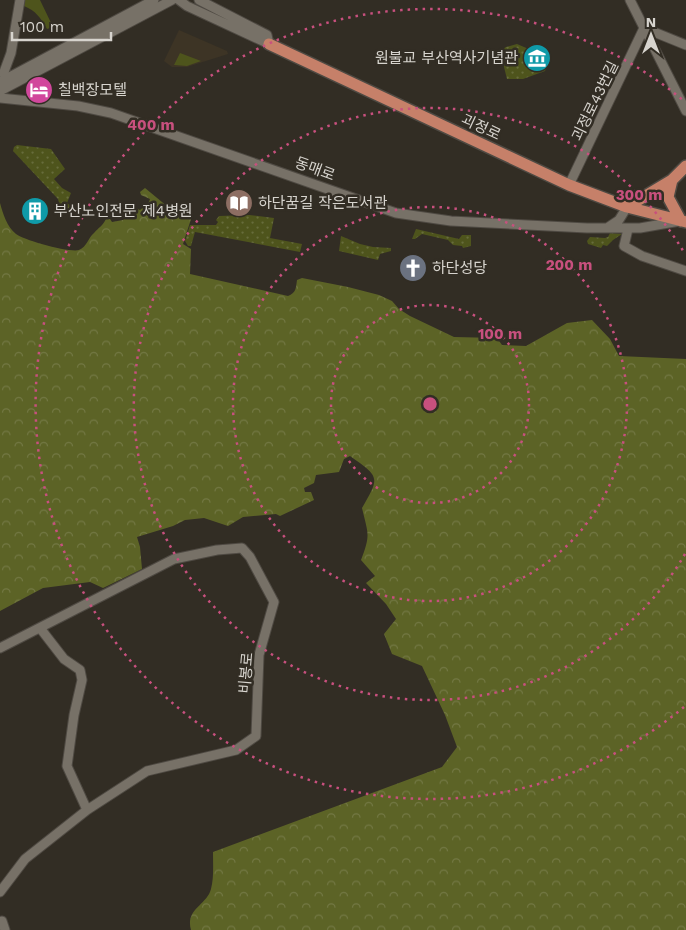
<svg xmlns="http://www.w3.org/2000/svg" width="686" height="930" font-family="'Work Sans','Noto Sans KR',sans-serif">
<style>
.built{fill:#3d3425}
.grass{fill:url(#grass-dots)}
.forest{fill:url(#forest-crowns)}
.park{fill:#4e541c}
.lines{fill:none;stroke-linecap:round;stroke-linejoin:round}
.minor-casing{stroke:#4f4a43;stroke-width:11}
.major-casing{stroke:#4f4a43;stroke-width:14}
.minor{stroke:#777167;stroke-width:9}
.major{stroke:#c68069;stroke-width:11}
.ring{fill:none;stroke:#c8507e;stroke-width:2.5;stroke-dasharray:2.5 5}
.labels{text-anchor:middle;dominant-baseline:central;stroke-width:5;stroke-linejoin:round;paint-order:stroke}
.poi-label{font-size:15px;fill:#d7d4ce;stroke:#322d24;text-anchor:start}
.street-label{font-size:15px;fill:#d7d4ce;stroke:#322d24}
.centre{fill:#c8507e;stroke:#322d24;stroke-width:2.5}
.ring-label{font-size:15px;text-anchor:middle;font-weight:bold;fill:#c8507e;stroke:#322d24;stroke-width:5;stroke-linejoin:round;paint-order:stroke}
</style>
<defs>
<pattern id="grass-dots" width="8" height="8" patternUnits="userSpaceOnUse" patternTransform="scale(1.25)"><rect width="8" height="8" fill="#4e541c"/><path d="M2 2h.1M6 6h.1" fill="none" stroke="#676c3c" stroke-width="1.8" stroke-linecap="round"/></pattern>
<pattern id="forest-crowns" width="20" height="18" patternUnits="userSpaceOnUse" patternTransform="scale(1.25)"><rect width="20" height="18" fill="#5c6326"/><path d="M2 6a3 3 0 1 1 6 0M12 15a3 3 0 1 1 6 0" fill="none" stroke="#737844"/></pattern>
</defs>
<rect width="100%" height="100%" fill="#322d24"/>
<path class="built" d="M179 30 227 51 228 54 187 67H172L164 61Z"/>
<path class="grass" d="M517 44 545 56 546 68 545 71 523 79H507L500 51 506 47Z
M17 145 51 149 65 169 54 179 62 188 71 193 67 203 76 210 75 211 60 207 58 199 13 151 14 147Z
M249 215 274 218 270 238 302 244 300 252 195 232 191 246H188L185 241 190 225H216L218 222 216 220 219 216Z
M416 229 459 239 462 235H471V246L463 248 462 246 453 245 448 240 422 234 415 239H412Z
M610 233 622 234 613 240 607 246 603 245 601 248 588 244 587 241 590 237 605 238 608 237Z
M341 236 360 244 373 247 391 248V251L380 254 378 260 339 251Z"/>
<path class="forest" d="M145 188 168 207 187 208 192 216 183 244 191 249 190 274 288 296C296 293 296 288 297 280L302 278 348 287 379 295 392 301 399 309 410 316 454 337 497 338 502 345 526 346 567 323 592 320 610 339 619 356 686 359V930H191C185 909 207 905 211 889 214 878 213 864 213 852L442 767 457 747 445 715 422 666 392 654 384 634 396 619 386 604 366 583 375 576 361 560C371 534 368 534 362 508 380 477 380 477 350 456L344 459 339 472 316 475 314 483 304 488 305 492H311L314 500 280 516 276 514 243 517 228 526 204 518 185 520 173 526 137 537 140 547 142 569 103 588 90 582 43 588 0 611V203C3 214 7 227 16 234 23 240 70 253 79 250 87 247 88 238 94 233 100 226 101 228 106 219H110L112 222 123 220 130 215 124 210 131 206 140 210C144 207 149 204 150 199L141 195 140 192Z"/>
<path class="park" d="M24 0H40L53 27 47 29C40 17 36 11 24 6Z
M180 53 201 61 187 66 174 65Z"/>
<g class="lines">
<g class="minor-casing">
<path id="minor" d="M179 0 187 6 269 44
M199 0 267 35 269 44
M630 0 686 111
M5 79 4 72 11 53 20 0
M0 82 154 0
M0 91 172 0
M0 98 78 106 111 113 396 213 451 221 587 228H640L680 221
M569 185 644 28 686 45
M607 228 619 220 627 207
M628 229 624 246 642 256 686 271
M40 628 64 659 80 670 82 680 74 715 67 766 87 810
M0 648 174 559 217 550 242 548 250 557 274 602 259 655 256 736 236 750 147 771 87 810 25 859 0 892
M2 921 5 930"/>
</g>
<g class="major-casing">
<path id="major" d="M269 44 569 185 627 207 686 222
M672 180 668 197 681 221
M627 207 672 180 686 166"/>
</g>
<use href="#minor" class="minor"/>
<use href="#major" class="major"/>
</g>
<g class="ring">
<circle cx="430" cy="404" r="99"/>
<circle cx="430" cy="404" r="197"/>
<path d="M685 554A296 296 0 1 1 685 254"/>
<path d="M684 707A395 395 0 1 1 684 101"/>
</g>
<defs>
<g id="museum-disc" transform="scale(1.4375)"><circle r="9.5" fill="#0f9aa8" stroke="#322d24"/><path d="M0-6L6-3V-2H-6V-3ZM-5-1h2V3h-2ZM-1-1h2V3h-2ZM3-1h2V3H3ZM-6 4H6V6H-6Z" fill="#fff"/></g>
<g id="hotel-disc" transform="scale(1.4375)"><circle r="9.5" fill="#d1479c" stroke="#322d24"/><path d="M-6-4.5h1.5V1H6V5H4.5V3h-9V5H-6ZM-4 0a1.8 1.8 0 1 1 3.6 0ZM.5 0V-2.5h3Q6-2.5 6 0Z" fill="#fff"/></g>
<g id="library-disc" transform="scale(1.4375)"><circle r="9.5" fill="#8d6e63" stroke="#322d24"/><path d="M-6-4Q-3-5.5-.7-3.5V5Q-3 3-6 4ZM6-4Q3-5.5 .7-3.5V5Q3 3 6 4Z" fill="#fff"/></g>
<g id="building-disc" transform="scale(1.4375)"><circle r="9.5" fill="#0f9aa8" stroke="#322d24"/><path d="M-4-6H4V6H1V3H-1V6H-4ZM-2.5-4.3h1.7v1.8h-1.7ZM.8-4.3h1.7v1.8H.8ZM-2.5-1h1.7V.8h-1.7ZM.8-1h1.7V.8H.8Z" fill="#fff"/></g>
<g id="church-disc" transform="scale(1.4375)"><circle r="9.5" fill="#6b7280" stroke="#322d24"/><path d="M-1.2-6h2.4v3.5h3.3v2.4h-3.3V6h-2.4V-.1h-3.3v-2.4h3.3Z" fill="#fff"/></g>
</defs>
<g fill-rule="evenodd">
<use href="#museum-disc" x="537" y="58"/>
<use href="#hotel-disc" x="39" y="90"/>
<use href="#library-disc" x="239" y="203"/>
<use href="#building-disc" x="35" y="211"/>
<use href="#church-disc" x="413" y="268"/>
</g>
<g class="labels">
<g class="poi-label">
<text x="518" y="58" text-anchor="end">원불교 부산역사기념관</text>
<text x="58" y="90">칠백장모텔</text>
<text x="258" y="203">하단꿈길 작은도서관</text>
<text x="54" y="211">부산노인전문 제4병원</text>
<text x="432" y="268">하단성당</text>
</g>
<g class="street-label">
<text transform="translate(595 101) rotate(-64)">괴정로43번길</text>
<text transform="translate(481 127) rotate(25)">괴정로</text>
<text transform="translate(315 169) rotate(20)">동매로</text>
<text transform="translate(246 673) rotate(-85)">비봉로</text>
</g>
</g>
<circle cx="430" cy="404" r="8" class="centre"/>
<g class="ring-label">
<text x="151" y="130">400 m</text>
<text x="639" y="200">300 m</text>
<text x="569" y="270">200 m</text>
<text x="500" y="339">100 m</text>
</g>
<g transform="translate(651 35)" stroke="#322d24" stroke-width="4" paint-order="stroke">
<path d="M0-4L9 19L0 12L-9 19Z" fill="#d7d4ce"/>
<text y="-8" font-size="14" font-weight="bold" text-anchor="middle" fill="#d7d4ce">N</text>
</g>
<path d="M12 32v8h99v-8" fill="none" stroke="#d7d4ce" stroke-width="2.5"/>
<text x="20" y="32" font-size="15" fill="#d7d4ce" stroke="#322d24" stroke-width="4" paint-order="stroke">100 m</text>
</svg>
